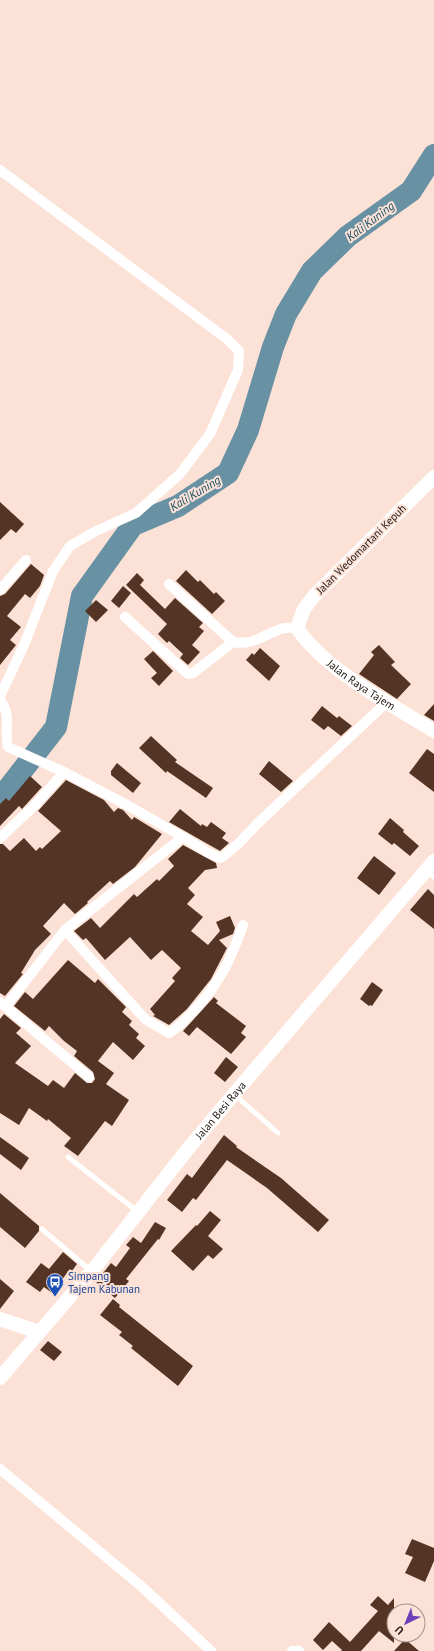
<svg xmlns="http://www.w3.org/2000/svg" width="434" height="1651" font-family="'PT Sans',sans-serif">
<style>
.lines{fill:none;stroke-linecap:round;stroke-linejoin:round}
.river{stroke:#6891a4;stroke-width:22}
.building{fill:#543424}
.lane{stroke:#fff;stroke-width:5}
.street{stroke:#fff;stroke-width:10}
.secondary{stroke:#fff;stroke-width:14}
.labels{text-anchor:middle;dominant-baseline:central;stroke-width:4;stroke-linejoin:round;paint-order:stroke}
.street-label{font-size:11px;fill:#201712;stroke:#fce2d6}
.transit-label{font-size:11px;fill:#164399;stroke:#fce2d6;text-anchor:start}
.water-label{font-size:12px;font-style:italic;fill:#164e63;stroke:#fce2d6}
</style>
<rect width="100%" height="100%" fill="#fce2d6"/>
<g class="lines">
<path class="river" d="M0 799 56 727 82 596 133 525 178 506 228 473 248 430 273 347 286 314 312 271 348 236 411 191 434 155"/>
</g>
<path class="building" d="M0 502 24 524 16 533 11 529 0 540Z
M31 564 44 575 40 586 30 598 25 594 7 616 21 627 10 640 16 645 0 665V596L5 594Z
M186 570 198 582 200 580 214 594 216 592 225 601 212 614 176 581Z
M137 573 144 580 140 585 165 609 175 598 203 623 199 627 204 631 192 645 200 652 188 665 180 658 183 654 169 641 167 643 158 634 167 624 126 585Z
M123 586 131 593 119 608 111 601Z
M96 600 108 610 96 622 85 611Z
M379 645 395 662 391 665 411 684 397 699 359 674 374 655 371 652Z
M260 648 280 666 269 681 246 660 252 653 254 655Z
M153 651 173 671 159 686 151 678 157 673 144 659Z
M434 704V721L424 715Z
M322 706 337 718 339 716 352 726 341 736 328 726 324 730 311 720Z
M151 736 177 760 175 762 213 788 206 798 167 771 166 773 139 748Z
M427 749 434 754V792L409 773Z
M269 761 293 781 281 792 259 774Z
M117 763 141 783 133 793 111 775V771Z
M30 776 42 787 22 809 19 806 0 826V804L6 798 9 801Z
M66 780 104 800 114 812 118 808 123 810 132 820 134 817 162 834 135 867 113 884 110 881 87 902 88 903 75 914 64 903 43 926 51 934 35 950 21 973 23 974 5 996 0 993V844H3L10 851 24 838 36 851 40 847 42 849 61 831 38 811Z
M180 809 201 826 202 824 207 827 211 822 226 833 222 838 229 843 220 851 169 822Z
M390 818 404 830 403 832 419 846 410 856 394 843 392 845 378 834Z
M183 845 216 863 217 868 205 870 188 888 195 895 187 904 203 917 191 931 208 945 220 931 216 922 230 916 235 928 233 934 219 940 227 948 211 979 187 1009 169 1025 153 1016 155 1015 150 1009 175 981 172 978 181 968 162 950 151 960 130 937 105 960 86 938 83 940 74 931 91 918 100 928 134 894 137 897 157 879 159 881 174 866 168 859Z
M374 856 396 873 379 895 357 878Z
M428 889 434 895V929L410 910Z
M68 960 95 983 98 979 126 1007 122 1012 132 1021 129 1025 139 1034 136 1038 145 1046 133 1060 113 1042 98 1061 114 1073 106 1084 129 1100 112 1126 105 1121 78 1156 64 1146 71 1138 48 1119 47 1121 29 1108 19 1125 0 1113V1019L4 1014 21 1028 16 1033 31 1046 15 1063 48 1086 53 1080 64 1088 75 1073 87 1083H92L95 1079 93 1072 74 1056 77 1051 64 1041 49 1026 45 1031 14 1006 25 992 33 999Z
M372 982 383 990 372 1006 370 1005 369 1006 360 999Z
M214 997 218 1001 216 1003 246 1026 241 1033 246 1037 231 1054 197 1027 189 1036 183 1031Z
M226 1057 238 1067 225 1082 214 1073Z
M224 1135 237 1146 236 1147 281 1178 329 1220 318 1232 267 1188 227 1160 196 1200 193 1198 182 1212 167 1200 187 1174 192 1178Z
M0 1137 29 1158 21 1170 0 1154Z
M0 1193 39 1226V1231L25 1248 0 1227Z
M210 1211 221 1220 208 1236 223 1249 213 1259 208 1255 193 1271 171 1251 196 1225 197 1226Z
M155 1222 166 1228 159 1240 158 1239 126 1279 129 1281 115 1298 96 1282 111 1263 116 1267 130 1248 126 1245 133 1237 141 1243Z
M63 1252 77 1264 72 1271 70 1269 52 1293 44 1287 40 1292 26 1282 41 1263 49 1269Z
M0 1279 14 1291 0 1309Z
M113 1299 120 1305 119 1307 193 1366 178 1386 131 1348 133 1346 119 1335 122 1332 100 1315Z
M48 1341 62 1352 54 1361 40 1350Z
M412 1539 434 1548V1561L425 1582 405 1573 413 1557 405 1554Z
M378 1596 388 1605 394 1598V1643L379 1631 361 1651H341L342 1650 332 1641 323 1650 313 1640 329 1622 350 1642 378 1611 370 1605Z
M405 1639 419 1651H394Z"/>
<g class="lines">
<path class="lane" d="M427 871 434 877
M235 1095 278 1133
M68 1157 138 1212
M42 1229 91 1271"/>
<path class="street" d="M0 170 227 339 239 351 238 370 210 434 180 474 136 513 96 531 70 546 53 571 24 645 0 696
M169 584 233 642C252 646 263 635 281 629 286 627 292 628 297 628
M0 590 26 560
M125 617 188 674 193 673 233 642
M0 700C12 714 4 731 8 747L64 772 127 805 183 837 207 852 220 858 224 856 238 844 259 822 387 702
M0 838 36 804 64 772
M65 930 146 1020 169 1033C178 1028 185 1020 192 1013 219 984 230 962 243 925
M0 1002 89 1077
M6 1006 65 930 183 837
M0 1469 141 1586 211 1651
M292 1651H299"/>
<g class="secondary">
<path id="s1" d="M434 477 314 596 304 609 297 628C324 669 392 705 434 731"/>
<path d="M0 1319 39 1332"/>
<path id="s2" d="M0 1378 92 1271 187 1150 234 1094 434 861"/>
</g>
</g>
<defs>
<g id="bus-pin" transform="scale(0.9)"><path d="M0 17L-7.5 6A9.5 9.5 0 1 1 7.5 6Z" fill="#1a4fb4" stroke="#fce2d6"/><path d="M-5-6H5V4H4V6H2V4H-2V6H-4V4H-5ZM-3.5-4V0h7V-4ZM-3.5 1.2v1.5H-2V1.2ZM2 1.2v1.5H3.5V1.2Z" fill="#fff"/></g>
</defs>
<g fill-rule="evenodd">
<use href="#bus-pin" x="55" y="1282"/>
</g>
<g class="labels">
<g class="street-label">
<text transform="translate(361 549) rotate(-45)">Jalan Wedomartani Kepuh</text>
<text stroke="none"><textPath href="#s1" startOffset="292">Jalan Raya Tajem</textPath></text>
<text stroke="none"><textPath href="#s2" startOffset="347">Jalan Besi Raya</textPath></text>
</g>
<g class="transit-label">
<text x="68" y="1276">Simpang<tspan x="68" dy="13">Tajem Kabunan</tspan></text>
</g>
<g class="water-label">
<text transform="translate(370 221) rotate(-37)">Kali Kuning</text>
<text transform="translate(195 493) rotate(-31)">Kali Kuning</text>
</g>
</g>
<g transform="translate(406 1623) rotate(223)"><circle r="19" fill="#fce2d6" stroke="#a49188"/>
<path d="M0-3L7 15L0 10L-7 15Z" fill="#6b40b8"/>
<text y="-6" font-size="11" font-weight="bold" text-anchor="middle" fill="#201712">U</text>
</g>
</svg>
